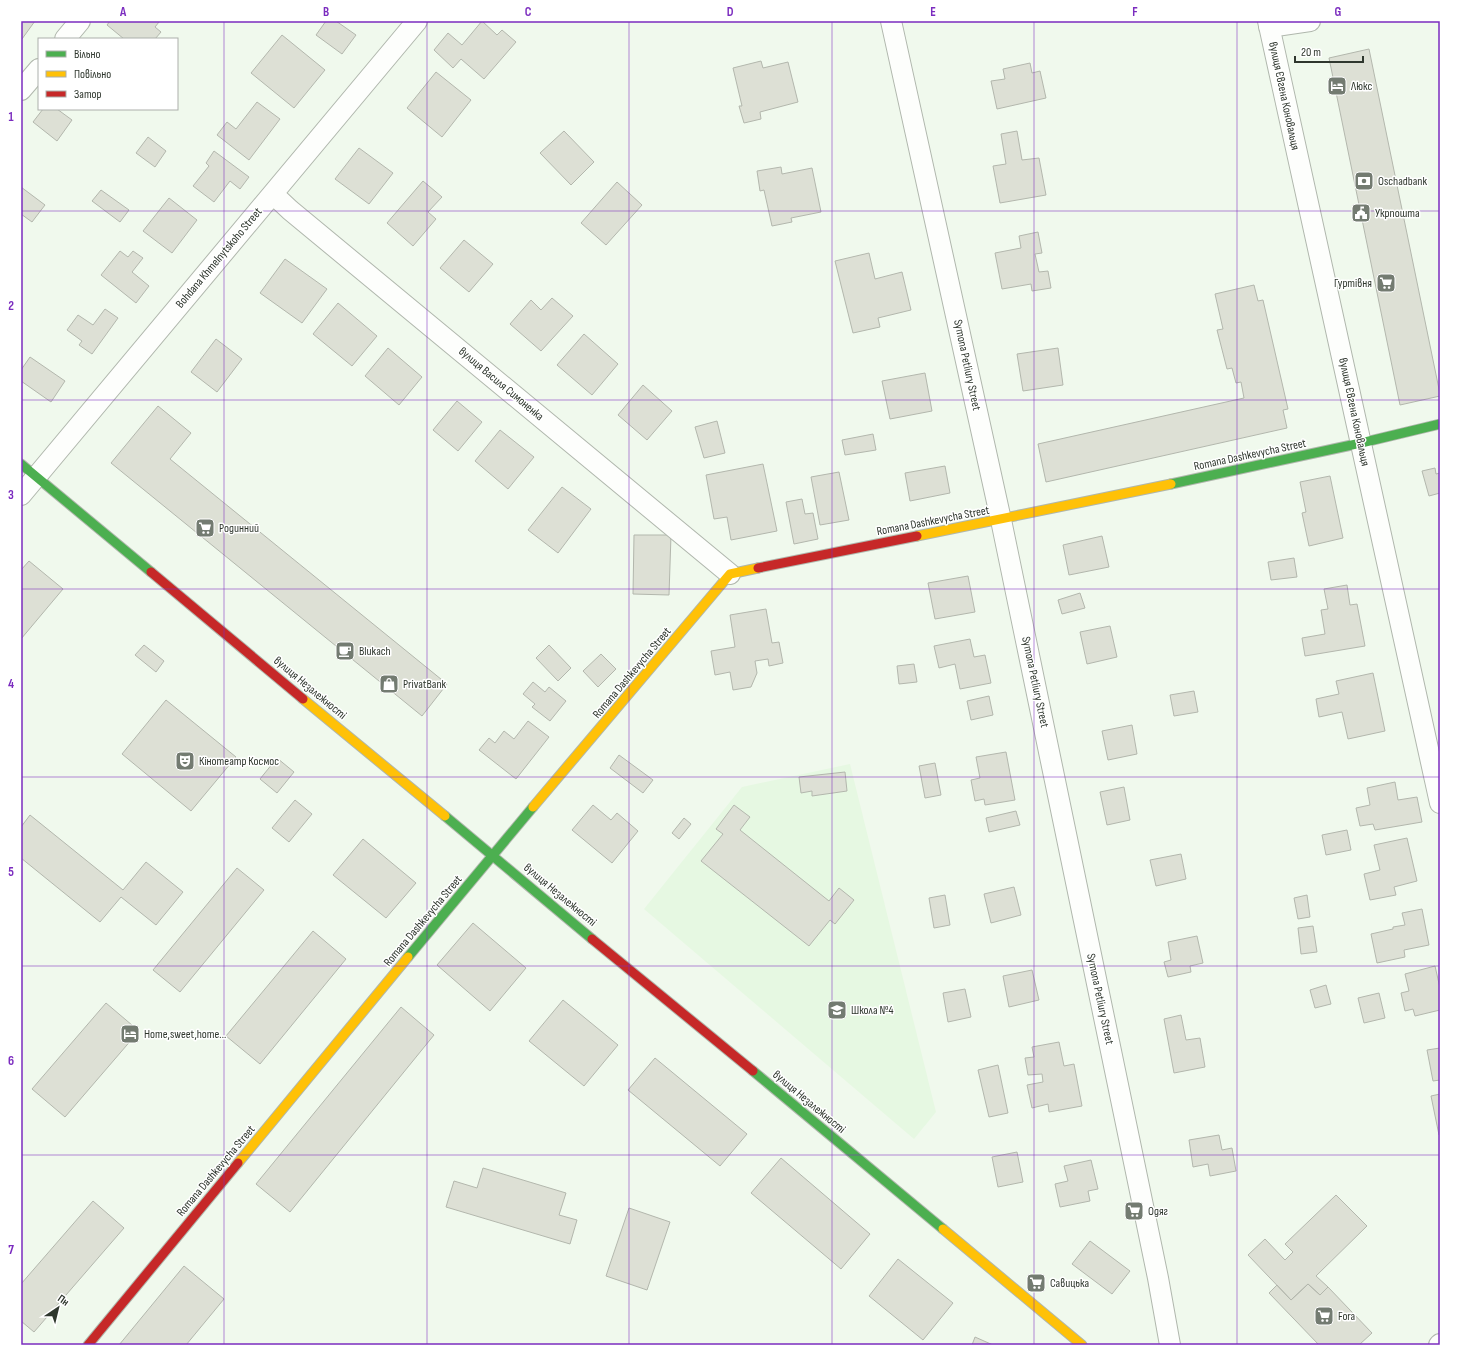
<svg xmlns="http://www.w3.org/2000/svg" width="1461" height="1366" font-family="'Sofia Sans Condensed',sans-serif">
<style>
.built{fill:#e6f8e2}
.building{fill:#dde0d5;stroke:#b3b7ad}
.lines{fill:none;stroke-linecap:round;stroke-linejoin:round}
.street-casing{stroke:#b0b7ad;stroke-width:22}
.fast-casing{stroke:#b0b7ad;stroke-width:11}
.slow-casing{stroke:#b0b7ad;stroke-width:11}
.jam-casing{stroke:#b0b7ad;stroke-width:11}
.street{stroke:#fdfefc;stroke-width:20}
.fast{stroke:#4caf50;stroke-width:9}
.slow{stroke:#ffc107;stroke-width:9}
.jam{stroke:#c62828;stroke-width:9}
.grid{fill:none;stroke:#7b2cbf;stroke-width:1;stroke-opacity:0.55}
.labels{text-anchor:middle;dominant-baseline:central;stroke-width:3;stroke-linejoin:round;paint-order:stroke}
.poi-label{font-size:12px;fill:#2f372e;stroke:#fff;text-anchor:start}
.street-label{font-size:12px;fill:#2f372e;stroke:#fff}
.neatline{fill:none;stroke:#7b2cbf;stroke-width:1.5}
.grid-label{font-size:13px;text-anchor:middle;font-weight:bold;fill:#7b2cbf}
</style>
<rect width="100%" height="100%" fill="#f0f9ed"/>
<path class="built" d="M850 764 936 1112 914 1139 644 909 742 787Z"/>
<path class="building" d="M21 21H35L22 39 21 38Z
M110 21H158L159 22 155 27 161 32 155 39H124L107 25Z
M326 21H336L356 35 342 54 316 35Z
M482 21 497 35 502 30 516 42 484 79 461 59 453 68 434 50 448 33 462 45Z
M282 35 325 70 294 108 251 73Z
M1369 49 1440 394V396L1400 405 1329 58Z
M761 61 763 68 788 62 798 102 760 112 761 119 744 123 739 106H742L733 68Z
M1030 63 1032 73 1040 71 1046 98 997 109 991 81 1005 79 1003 69Z
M436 72 471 100 442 137 407 108Z
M257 102 280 119 249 160 217 135 227 122 236 129Z
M43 109H57L72 120 57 141 33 122Z
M564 131 594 162 571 185 540 153Z
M1017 131 1022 160 1039 158 1046 195 1000 203 993 166 1006 164 1001 134Z
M148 137 166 151 155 167 136 153Z
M359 148 393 173 369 204 335 179Z
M214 151 249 177 240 189 230 181 214 202 193 186 209 166 206 163Z
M781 167 782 174 812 168 821 212 791 218 792 222 772 226 764 190 760 191 757 171Z
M423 181 442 197 428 212 436 219 413 246 387 223Z
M617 182 642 205 606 245 581 223Z
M21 187 45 205 32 222 21 214Z
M101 190 129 210 120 222 92 201Z
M169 198 197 220 172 253 143 231Z
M1038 232 1042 253 1035 254 1039 272 1048 271 1051 288 1032 291 1031 284 1002 289 995 253 1021 248 1019 236Z
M464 240 493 264 469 292 440 268Z
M120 251 128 257 133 251 143 258 132 272 149 286 136 303 101 275Z
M869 253 875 279 902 272 911 310 878 318 880 327 853 333 835 261Z
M285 259 327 289 302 323 260 293Z
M1254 285 1258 301 1263 300 1288 409 1283 410 1287 428 1046 482 1038 444 1244 398 1241 382 1236 383 1232 368 1227 369 1217 330 1223 329 1215 294Z
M552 298 573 316 541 351 510 324 531 300 541 310Z
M338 303 377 336 352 366 313 334Z
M105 309 118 318 92 354 79 345 82 341 67 330 78 315 93 325Z
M584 334 618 364 592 395 557 365Z
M216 339 242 359 217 392 191 372Z
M388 348 422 377 399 405 365 376Z
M1058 348 1063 385 1023 391 1017 354Z
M30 357 65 381 51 402 21 381V370Z
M925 373 932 411 890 419 882 381Z
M643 385 672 411 647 440 618 415Z
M457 401 482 422 458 451 433 430Z
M158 406 191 433 170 459 447 684 422 716 111 463Z
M717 421 725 453 704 458 695 427Z
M500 430 534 457 508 489 475 461Z
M873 434 876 450 845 455 842 440Z
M763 464 777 531 731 540 727 517 714 519 706 475Z
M945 466 950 493 910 501 905 473Z
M1435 468 1436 474 1440 473V493L1429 496 1422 471Z
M839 472 849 520 820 525 811 477Z
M1330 476 1343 538 1309 546 1302 513 1306 512 1300 482Z
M562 487 591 509 558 553 528 530Z
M802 499 805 514 813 513 818 539 794 544 786 502Z
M634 535H671L669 595 633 594Z
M1102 536 1109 567 1069 575 1063 545Z
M1294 558 1297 577 1271 580 1268 562Z
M29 561 63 589 21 639V570Z
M968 576 975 612 935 619 928 583Z
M1347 585 1350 605 1357 604 1365 646 1305 656 1302 638 1325 634 1321 610 1328 609 1324 589Z
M1080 593 1085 608 1062 614 1058 600Z
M766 609 772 643 779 642 783 663 769 666 768 659 755 661 757 673 751 687 733 690 730 672 715 675 711 651 735 647 730 615Z
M1110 626 1117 657 1087 664 1080 632Z
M970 639 974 657 985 655 991 683 960 689 955 664 939 668 934 646Z
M144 645 164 661 156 672 135 655Z
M549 645 571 668 558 681 536 658Z
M601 654 616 669 598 687 583 671Z
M914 664 917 682 899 684 897 666Z
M1373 673 1385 731 1348 739 1342 712 1319 717 1316 699 1339 694 1336 681Z
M533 682 545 692 549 687 566 701 550 721 532 707 535 704 523 694Z
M1194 691 1198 712 1174 716 1170 695Z
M989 696 993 715 971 720 967 701Z
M166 700 236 757 191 811 122 754Z
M528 721 549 737 516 779 479 750 489 738 495 743 504 731 514 739Z
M1132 725 1137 754 1108 760 1102 731Z
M1006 752 1015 800 985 805 984 799 975 801 971 780 980 778 976 757Z
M619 755 653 780 643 793 610 768Z
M277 758 294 772 277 793 260 779Z
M935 763 941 795 925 798 919 766Z
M845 772 847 791 812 796V791L801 793 799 777Z
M1395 782 1398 800 1417 797 1422 822 1375 830 1373 824 1360 826 1356 808 1370 805 1367 788Z
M1124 787 1130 820 1107 825 1100 792Z
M295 800 312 814 289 842 272 828Z
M593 805 611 820 617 813 638 831 612 863 572 830Z
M734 805 750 817 740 830 829 901 839 888 854 900 835 924 830 920 809 946 701 861 723 834 716 829Z
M1016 811 1020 825 989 832 986 818Z
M30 815 123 890 146 862 183 892 156 925 121 897 100 922 21 858V827Z
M684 818 691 824 679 839 672 833Z
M1347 830 1351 850 1326 855 1322 835Z
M1407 838 1417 881 1394 887 1396 895 1370 900 1364 874 1380 870 1374 845Z
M363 839 416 883 386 918 333 875Z
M1181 854 1186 879 1156 886 1150 860Z
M237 868 264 890 180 992 153 970Z
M1014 887 1021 915 991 923 984 894Z
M945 895 950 925 934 928 929 898Z
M1307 895 1310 917 1298 919 1294 898Z
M1422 909 1429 945 1404 950 1405 957 1377 963 1371 934 1393 929V927L1405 925 1402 913Z
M473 923 526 968 490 1011 437 965Z
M1313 926 1317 952 1301 954 1298 928Z
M313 931 346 959 260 1064 226 1036Z
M1197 936 1203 963 1190 966 1191 972 1168 977 1164 962 1171 960 1168 942Z
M1435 966 1440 988V1010L1415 1016 1413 1009 1405 1011 1401 993 1409 991 1405 974Z
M1032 970 1039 1000 1009 1007 1003 976Z
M1326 985 1331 1004 1315 1008 1310 990Z
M965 989 971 1017 948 1022 943 993Z
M1379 993 1385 1018 1364 1023 1358 998Z
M563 1000 618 1045 584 1086 529 1041Z
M106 1003 139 1031 65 1117 32 1089Z
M401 1007 434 1035 290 1212 256 1184Z
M1181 1015 1186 1040 1200 1038 1205 1067 1174 1073 1164 1019Z
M1059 1042 1064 1066 1074 1064 1082 1106 1049 1112 1048 1104 1032 1108 1027 1085 1043 1082 1042 1074 1028 1075 1025 1058 1034 1057 1032 1047Z
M1440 1048V1080L1433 1081 1427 1050Z
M655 1058 747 1134 720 1166 628 1090Z
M998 1065 1008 1113 989 1117 978 1070Z
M1440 1094V1135H1439L1431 1096Z
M1219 1135 1222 1150 1232 1148 1236 1171 1210 1176 1208 1164 1193 1167 1189 1140Z
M1017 1152 1023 1182 998 1187 992 1157Z
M781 1158 870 1234 841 1269 751 1193Z
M1091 1160 1098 1189 1088 1191 1090 1201 1060 1207 1055 1184 1068 1181 1064 1166Z
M483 1168 566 1193 559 1215 577 1220 570 1244 446 1207 454 1181 477 1188Z
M1336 1195 1367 1226 1316 1276 1328 1287 1320 1295 1308 1284 1291 1300 1248 1255 1265 1239 1285 1260 1293 1252 1285 1244Z
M93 1201 124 1228 34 1332 21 1321V1284Z
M629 1208 670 1222 647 1290 606 1276Z
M1090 1241 1130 1271 1112 1294 1072 1264Z
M898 1259 953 1303 923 1340 869 1296Z
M184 1266 224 1299 186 1345H119Z
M1308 1284 1320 1295 1328 1287 1372 1333 1359 1345H1319L1269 1293 1277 1285 1291 1300Z
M975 1337 993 1345H972Z"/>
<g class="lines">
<g class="street-casing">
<path id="street" d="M891 21 1001 520 1158 1278 1170 1345
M1268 21 1440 803
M1269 27 1310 21
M65 39 80 21
M21 90 39 69
M273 194 290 210 730 574
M21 495 417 21
M1439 1345 1440 1344"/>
</g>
<g class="fast-casing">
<path id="fast" d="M21 464 151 572
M1171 484 1361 443 1440 424
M445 816 592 939
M408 957 533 807
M753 1071 943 1229"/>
</g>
<g class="slow-casing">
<path id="slow" d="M917 536 1171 484
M303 699 445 816
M533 807 730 574 758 568
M238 1163 408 957
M943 1229 1082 1345"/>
</g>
<g class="jam-casing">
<path id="jam" d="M758 568 917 536
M151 572 303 699
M592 939 753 1071
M88 1345 238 1163"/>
</g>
<use href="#street" class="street"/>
<use href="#fast" class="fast"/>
<use href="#slow" class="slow"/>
<use href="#jam" class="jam"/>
</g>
<path class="grid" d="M224 21V1345M427 21V1345M629 21V1345M832 21V1345M1034 21V1345M1237 21V1345M21 211H1440M21 400H1440M21 589H1440M21 777H1440M21 966H1440M21 1155H1440"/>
<defs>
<g id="hotel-square" transform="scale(1)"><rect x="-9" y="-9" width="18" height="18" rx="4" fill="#737b71" stroke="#fff"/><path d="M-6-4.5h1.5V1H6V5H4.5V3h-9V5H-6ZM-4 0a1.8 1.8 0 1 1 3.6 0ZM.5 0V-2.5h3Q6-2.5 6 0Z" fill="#fff"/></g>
<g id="bank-square" transform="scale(1)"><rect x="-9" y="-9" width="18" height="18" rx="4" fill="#737b71" stroke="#fff"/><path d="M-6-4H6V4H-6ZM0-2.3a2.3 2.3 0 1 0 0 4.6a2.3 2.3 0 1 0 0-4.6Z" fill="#fff"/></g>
<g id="civic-square" transform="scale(1)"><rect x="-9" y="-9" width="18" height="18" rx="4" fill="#737b71" stroke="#fff"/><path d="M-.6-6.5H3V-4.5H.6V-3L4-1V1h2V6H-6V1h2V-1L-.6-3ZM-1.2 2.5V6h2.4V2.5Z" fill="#fff"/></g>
<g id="supermarket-square" transform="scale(1)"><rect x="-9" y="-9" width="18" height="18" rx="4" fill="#737b71" stroke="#fff"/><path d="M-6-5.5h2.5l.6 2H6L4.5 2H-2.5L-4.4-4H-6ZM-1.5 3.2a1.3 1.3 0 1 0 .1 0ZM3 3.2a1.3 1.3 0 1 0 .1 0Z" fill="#fff"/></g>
<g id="cafe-square" transform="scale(1)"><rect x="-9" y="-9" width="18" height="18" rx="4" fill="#737b71" stroke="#fff"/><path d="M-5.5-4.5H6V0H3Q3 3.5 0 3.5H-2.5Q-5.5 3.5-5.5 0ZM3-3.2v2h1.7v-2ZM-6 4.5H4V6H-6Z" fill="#fff"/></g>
<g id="shop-square" transform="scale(1)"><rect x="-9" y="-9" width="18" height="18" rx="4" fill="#737b71" stroke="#fff"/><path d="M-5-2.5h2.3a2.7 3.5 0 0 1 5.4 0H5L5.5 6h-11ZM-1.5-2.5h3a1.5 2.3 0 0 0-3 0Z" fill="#fff"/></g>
<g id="theatre-square" transform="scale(1)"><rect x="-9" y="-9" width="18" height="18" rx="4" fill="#737b71" stroke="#fff"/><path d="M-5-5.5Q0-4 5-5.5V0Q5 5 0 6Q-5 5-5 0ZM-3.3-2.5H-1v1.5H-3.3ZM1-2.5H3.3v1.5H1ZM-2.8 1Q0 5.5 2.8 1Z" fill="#fff"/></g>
<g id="school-square" transform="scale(1)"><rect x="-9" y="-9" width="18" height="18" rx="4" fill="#737b71" stroke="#fff"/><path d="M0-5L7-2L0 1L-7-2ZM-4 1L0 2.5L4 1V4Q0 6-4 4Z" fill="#fff"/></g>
</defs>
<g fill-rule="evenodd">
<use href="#hotel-square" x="1337" y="86"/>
<use href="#bank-square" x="1364" y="181"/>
<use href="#civic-square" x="1361" y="213"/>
<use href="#supermarket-square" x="1386" y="283"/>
<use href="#supermarket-square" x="205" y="528"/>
<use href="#cafe-square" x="345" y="651"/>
<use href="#shop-square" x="389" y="684"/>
<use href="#theatre-square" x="185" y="761"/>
<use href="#school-square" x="837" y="1010"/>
<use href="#hotel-square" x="130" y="1034"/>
<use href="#supermarket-square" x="1134" y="1211"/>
<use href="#supermarket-square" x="1036" y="1283"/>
<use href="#supermarket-square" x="1324" y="1316"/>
</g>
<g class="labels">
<g class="poi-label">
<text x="1351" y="86">Люкс</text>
<text x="1378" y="181">Oschadbank</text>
<text x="1375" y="213">Укрпошта</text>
<text x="1372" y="283" text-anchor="end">Гуртівня</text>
<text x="219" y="528">Родинний</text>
<text x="359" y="651">Blukach</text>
<text x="403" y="684">PrivatBank</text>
<text x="199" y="761">Кінотеатр Космос</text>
<text x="851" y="1010">Школа №4</text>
<text x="144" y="1034">Home,sweet,home...</text>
<text x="1148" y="1211">Одяг</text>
<text x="1050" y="1283">Савицька</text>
<text x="1338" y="1316">Fora</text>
</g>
<g class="street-label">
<text transform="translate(1284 96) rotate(78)">вулиця Євгена Коновальця</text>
<text transform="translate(219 258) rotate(-50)">Bohdana Khmelnytskoho Street</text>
<text transform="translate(967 365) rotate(78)">Symona Petliury Street</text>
<text transform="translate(501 384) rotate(40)">вулиця Василя Симоненка</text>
<text transform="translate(1354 412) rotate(78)">вулиця Євгена Коновальця</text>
<text transform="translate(1250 455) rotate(-12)">Romana Dashkevycha Street</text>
<text transform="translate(933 521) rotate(-11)">Romana Dashkevycha Street</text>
<text transform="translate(632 673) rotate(-50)">Romana Dashkevycha Street</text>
<text transform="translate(1035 682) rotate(78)">Symona Petliury Street</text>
<text transform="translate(310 688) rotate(40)">вулиця Незалежності</text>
<text transform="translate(560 895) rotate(40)">вулиця Незалежності</text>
<text transform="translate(423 921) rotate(-50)">Romana Dashkevycha Street</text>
<text transform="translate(1100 999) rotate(78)">Symona Petliury Street</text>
<text transform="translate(809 1102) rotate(40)">вулиця Незалежності</text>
<text transform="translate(216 1171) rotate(-50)">Romana Dashkevycha Street</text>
</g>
</g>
<rect width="1461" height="1366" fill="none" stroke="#ffffff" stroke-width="44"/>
<rect x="38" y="38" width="140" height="72" fill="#ffffff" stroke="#acafab"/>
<rect x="46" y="51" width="20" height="6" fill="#4caf50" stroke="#acafab"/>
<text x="74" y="58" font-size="12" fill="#2f372e">Вільно</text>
<rect x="46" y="71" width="20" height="6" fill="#ffc107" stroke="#acafab"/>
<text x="74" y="78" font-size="12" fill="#2f372e">Повільно</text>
<rect x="46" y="91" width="20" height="6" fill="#c62828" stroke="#acafab"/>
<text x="74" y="98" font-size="12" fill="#2f372e">Затор</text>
<g transform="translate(58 1308) rotate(35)" stroke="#ffffff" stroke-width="3" paint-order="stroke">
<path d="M0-3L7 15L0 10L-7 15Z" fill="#2f372e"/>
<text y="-6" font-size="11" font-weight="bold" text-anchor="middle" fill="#2f372e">Пн</text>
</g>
<path d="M1295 56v6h68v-6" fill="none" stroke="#2f372e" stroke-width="2"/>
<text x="1301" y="56" font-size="12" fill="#2f372e" stroke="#ffffff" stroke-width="3" paint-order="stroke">20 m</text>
<rect x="22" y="22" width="1417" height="1322" class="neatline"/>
<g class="grid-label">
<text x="123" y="16">A</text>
<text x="326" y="16">B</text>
<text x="528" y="16">C</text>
<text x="730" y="16">D</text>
<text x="933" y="16">E</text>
<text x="1135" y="16">F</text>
<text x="1338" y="16">G</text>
<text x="11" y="121">1</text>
<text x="11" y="310">2</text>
<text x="11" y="499">3</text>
<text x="11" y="688">4</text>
<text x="11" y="876">5</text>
<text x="11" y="1065">6</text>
<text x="11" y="1254">7</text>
</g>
</svg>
